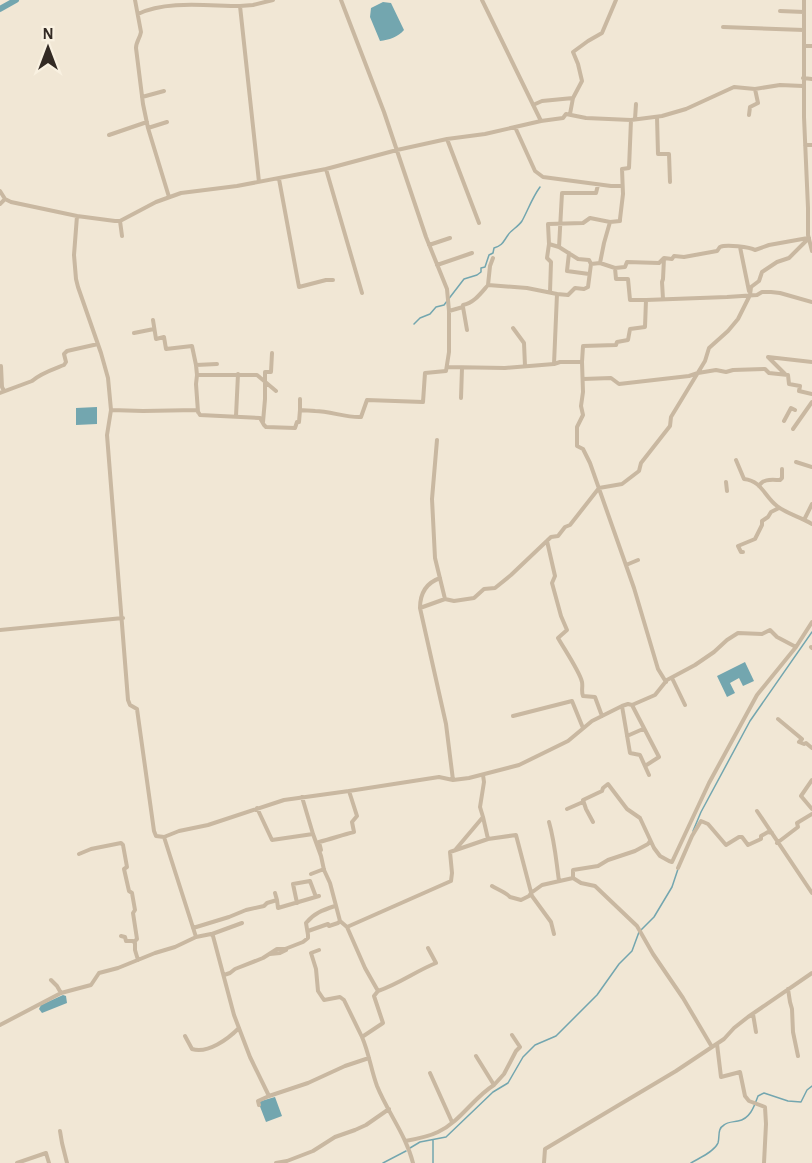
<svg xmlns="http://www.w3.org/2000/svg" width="812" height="1163" font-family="'Alegreya Sans',sans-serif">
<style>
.water{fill:#73a6af}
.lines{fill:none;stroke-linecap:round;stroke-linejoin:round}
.stream{stroke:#73a6af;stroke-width:1.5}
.river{stroke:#73a6af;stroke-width:6}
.street{stroke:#c9b8a1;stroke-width:4}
</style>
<rect width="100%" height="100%" fill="#f1e7d5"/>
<path class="water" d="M383 2 391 3 404 30C398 37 389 40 380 41L370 17 371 8Z
M97 407V424L76 425V408Z
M745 662 754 681 743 686 739 678 730 683 735 693 727 697 717 676Z
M63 995 66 996 67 1003 42 1013 39 1009 41 1005Z
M275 1097 282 1116 266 1122 259 1104 261 1101Z"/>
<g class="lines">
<path class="stream" d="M414 324 420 318 430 314 436 307 444 305 464 279 477 275 481 272V268L485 267 489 255 493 253 494 248C503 245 503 242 508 235 511 230 518 227 522 221 528 210 532 198 540 187
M693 831 701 812 750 721 812 632
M433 1140V1163
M410 1148 420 1142 446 1137 493 1092 508 1083 523 1057 535 1045 556 1036 597 995 619 964 632 951 639 932 654 917 672 887 678 869
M383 1163 406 1151
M691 1163C699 1158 714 1152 718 1143 720 1136 717 1129 724 1125 727 1122 733 1122 738 1121 750 1119 754 1107 758 1096L764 1093 788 1101 801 1102 807 1090 812 1086"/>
<path class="river" d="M0 9 16 0"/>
<path class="street" d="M135 0 141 32C140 38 136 42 136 48L143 104 148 128 169 197
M804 0V117L808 208V235L812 251
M780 11 804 12
M138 14C166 0 209 6 240 6
M723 27 804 30
M804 46H812
M803 78 812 79
M142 97 164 91
M533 105 542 101 573 98
M570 114 573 98 582 81 578 64 573 52 588 41 602 33 616 0
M749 115 750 107 758 103 755 89
M657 117 658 154H669L670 182
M635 119 636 104
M631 120 662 116 686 109 734 87 755 89 780 85 803 86
M541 121 563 118 566 114 586 118 631 120 629 168 622 169 623 194 620 219V221L610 222 604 243 600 263 591 264 588 287 584 289 575 288 568 295 557 294 554 364
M515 127 535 171 543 177 611 186H622
M148 128 167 122
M109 135 147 122
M447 139 479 223
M805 145H812
M326 169 362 293
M279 179 299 287 326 280H333
M259 182 240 6 253 5 273 0
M0 191 5 199 11 202 77 216 74 255 76 279 78 287 101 353 108 378 111 410 107 435 128 700 130 705 137 709 154 831 156 836 164 837 179 831 208 825 284 800 349 791 439 777 453 780 469 778 519 765 568 741 592 721 622 706 630 753 640 755 649 775
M0 204 5 199
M77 216 115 221H120L156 202 181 193 237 186 326 169 397 150 447 139 485 134 541 121 482 0
M120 221 122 236
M549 244 547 258 551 262 550 292
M429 245 450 238
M559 247 562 193H596L598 185
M740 247 749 291
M569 253 567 271 589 274
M600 263 615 268 625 267 627 262 659 263 664 258 672 259 674 256 684 257 717 251C718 250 719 248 720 247 726 244 750 247 755 250L769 245 808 238
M591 264 589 260 578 259 559 247 549 244 548 224 583 223 590 218 610 222
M437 265 472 253
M615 268 616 279H628L630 300H646
M488 285 490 266 493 258
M663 299 662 282 663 279 664 258
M463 307V305C474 303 481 293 488 285L527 288 557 294
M449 311 463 307 467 330
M153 320 156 339 164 337 166 349 192 346 196 365
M513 328 524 343 525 366
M134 333 154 329
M768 357 812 362
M769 358 785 374
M582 362 583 346 616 345 617 342 628 340 630 329 645 327 646 300 727 297 757 295 762 292H771L780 293 812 302
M1 366 2 387 4 391
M447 367 505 368 554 364 560 362H582L583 392 581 406 583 415 577 427V446L583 449 590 463 634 588 658 669 666 682
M197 375 196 365 217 364
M583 379 611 378 619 384 689 376 698 373 716 370 726 372 733 370 765 369 769 373 788 375 789 384 800 386 799 391 812 394
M0 393 32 381C41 373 54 369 64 365L66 362 64 354 67 351 98 344
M461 398 462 368
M111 410 143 411 197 410 200 415 260 418 264 425 266 427 295 428 297 422H299L300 410V399
M300 410C305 411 310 410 315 411 330 411 347 418 361 417L367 400 423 402 425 373 446 371 449 352V311L447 289 426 237 384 112 341 0
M198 412 196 384 197 375H257L276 391
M236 416 238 374
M784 421 791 408 795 410
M263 422 265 399V372H271L272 353
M793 429 812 402
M736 460 744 479C762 481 764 496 777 506 787 514 801 517 812 524
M796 462 812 467
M726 482 727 491
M759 486C763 478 773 480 780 480L782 478V469
M804 520 812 504
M547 541 555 576 552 583 561 616 567 630 558 638C563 647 580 672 582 682 583 687 581 691 583 696L595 697 602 716
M743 552H741L738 546 755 539 762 525V521L768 517 771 512 779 508
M626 565 638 560
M440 578C426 583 420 593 420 608L446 724 453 780
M445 599 454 601 474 598 484 589 495 588 511 575 551 537 558 536 565 527 570 525 599 488 622 484 639 471 641 463 670 426 671 417 705 361 709 348 728 331 738 319 750 295 751 287 759 281 762 272 777 262 789 258 809 238
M420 608 445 599 435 558 432 499 437 440
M0 630 123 618
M796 647 812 622
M811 647 812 648
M672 678 685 705
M632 705 659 757 645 766
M513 716 572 701 583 728
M778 719 802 739 799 742 804 744 806 743 812 748
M627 736 643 729
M812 780 801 796 812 809
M302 797 313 834 321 856 324 870 330 883 340 921 347 927 365 968 378 991 374 996 383 1023 362 1037C369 1053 371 1070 377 1086 388 1113 406 1135 413 1163
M257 808 272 840 313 834
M567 809 583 802
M757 811 812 893
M549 822C555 843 556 860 559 881
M593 822 586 809 583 800 602 791 603 788 608 784 627 809 640 818 654 848 660 856 669 861 672 862 709 783 757 695 796 647 777 637 770 630 762 634 738 633 727 640 714 652 695 665 667 680 655 695 632 705 628 704 622 706
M488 839 516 835 532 896 551 922 554 934
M777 843 798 827 797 823 812 814
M456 849 483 817 480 807 484 782 483 775
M321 850 319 842C331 839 342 835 354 832L352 822 357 816 349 791
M79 854 91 849 121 843 123 845 127 867 124 869 129 891 132 893 135 910 133 913 137 939 134 942
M678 868 692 836 701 821 708 824 726 845 739 837H742L748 845 761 839V836L768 832 772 833
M311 874 324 869
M573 878 581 883 595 886 637 926 653 954 683 998 712 1047
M492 886C497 889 507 893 510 897L521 900 529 896 531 893 542 885 573 878V870L598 866 608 860 635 851 648 844 650 841
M277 900 278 908 319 896
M297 903 293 884 310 881 316 897
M347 927 451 881 452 873 450 852 488 839 483 817
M193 928 229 917 246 910 264 906 267 903 277 900 275 893
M308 931 328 924 329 926 338 923 340 921
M212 934 242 923
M121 936 125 937 126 941H133L135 943V950L138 960
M196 937 211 934 213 936 234 1015 250 1057 269 1096 308 1083 345 1066 369 1058
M319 950 311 953 316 969 318 991 324 1000 340 997 344 1000 362 1037
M270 954 280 953 286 950
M224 975 230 973 235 969 263 958 277 949H285L303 942 308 938V935L306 923C314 913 323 910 335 906
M51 980 57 986 61 993
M788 989 790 1002 792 1009 793 1032 798 1056
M378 991C399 984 416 971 436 963L428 948
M753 1014 756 1032
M0 1025 61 993 91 985 99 973 118 968 155 953 175 947 196 937 164 837
M185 1036 192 1049C208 1054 228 1039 239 1028
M717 1044 721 1077 740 1072 745 1096 749 1101 765 1107 766 1124 764 1163
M430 1073 452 1122
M494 1085 504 1074 516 1051 520 1047 512 1035
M259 1105 258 1101 269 1096
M60 1131 62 1143 67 1163
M405 1141C416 1139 428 1137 438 1132 461 1121 473 1098 494 1085L476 1056
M17 1163 46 1153 49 1163
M276 1163 287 1161 313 1151 335 1137 355 1130 366 1125 389 1109
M544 1163 545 1149 676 1071 724 1039 734 1028 748 1017 812 973"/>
</g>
<g transform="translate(48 48)" stroke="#f9f1e1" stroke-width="4.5" paint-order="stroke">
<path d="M0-4.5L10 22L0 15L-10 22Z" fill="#332a24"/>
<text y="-9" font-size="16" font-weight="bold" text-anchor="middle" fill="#332a24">N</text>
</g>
</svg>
